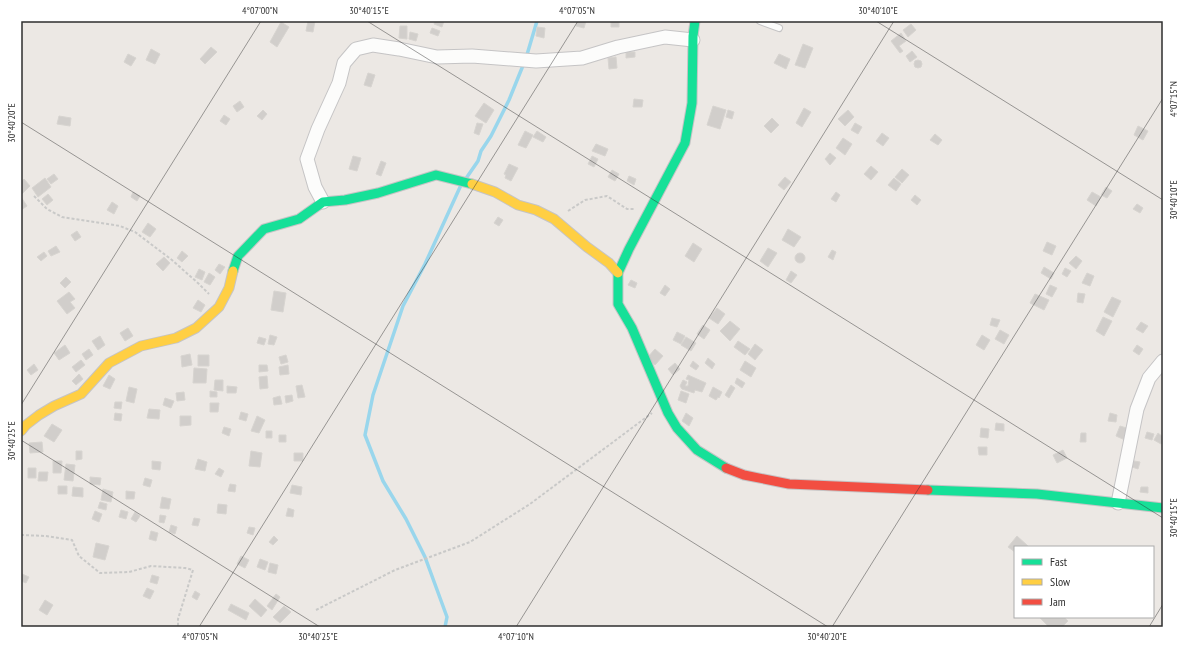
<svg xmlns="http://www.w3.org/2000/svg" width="1184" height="648" font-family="'PT Sans Narrow',sans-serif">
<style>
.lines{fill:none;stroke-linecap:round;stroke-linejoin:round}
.stream{stroke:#99d6ec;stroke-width:3.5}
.building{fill:#d1cecb;stroke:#d7d4d0}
.lane-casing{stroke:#c5c4c5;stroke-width:8}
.street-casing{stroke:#c5c4c5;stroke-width:15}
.fast-casing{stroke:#c5c4c5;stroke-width:11}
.slow-casing{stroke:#c5c4c5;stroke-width:11}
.jam-casing{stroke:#c5c4c5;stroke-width:11}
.path{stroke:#c9c9c8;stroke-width:2;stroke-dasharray:3 2;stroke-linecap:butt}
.lane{stroke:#fcfcfb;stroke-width:6}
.street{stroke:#fcfcfb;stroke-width:13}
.fast{stroke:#16e098;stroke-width:9}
.slow{stroke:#ffcf43;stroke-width:9}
.jam{stroke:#f24e42;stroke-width:9}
.ticks{fill:none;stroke:#2e2e2e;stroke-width:1;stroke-opacity:0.45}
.neatline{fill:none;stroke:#2e2e2e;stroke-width:1.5}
.ticks-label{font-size:10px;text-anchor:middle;fill:#2e2e2e}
</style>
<rect width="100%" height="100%" fill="#ece8e4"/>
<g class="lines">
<path class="stream" d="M526 58 537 21
M467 177 478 161 481 151 491 136 509 100 524 63
M445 627 447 617 425 557 406 519 383 481 365 435 373 395 403 306 425 264 461 185"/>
</g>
<path class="building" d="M308 21H315L313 32 306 31Z
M435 21H444L442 27 434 24Z
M577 21H586L584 28 576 26Z
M611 21H619V27H611Z
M281 22 289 27 277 47 270 42Z
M911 24 916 30 908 37 903 30Z
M400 26H407V39L399 38Z
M537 27 545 28 544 38 536 36Z
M432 28 440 31 438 36 430 33Z
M410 32 418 34 416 41 409 39Z
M901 33 906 41 899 46 903 51 900 53 891 41Z
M803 44 813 48 805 68 795 65Z
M211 47 217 52 205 64 200 59Z
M151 49 160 54 155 64 146 60Z
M912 51 917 57 910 62 906 56Z
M626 52H635V57L626 58Z
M128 54 136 58 131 66 124 62Z
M779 54 790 59 786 69 774 63Z
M616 57 617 68 609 69 608 58Z
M914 64a4 4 0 1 1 8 0a4 4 0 1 1-8 0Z
M368 73 375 75 371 87 364 85Z
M634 99 643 100 642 107H633Z
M240 101 244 107 237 112 233 106Z
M484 103 494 110 486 123 475 116Z
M713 106 726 110 720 129 707 125Z
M804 108 811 112 802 127 796 123Z
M263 110 267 114 262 120 257 116Z
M728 110 734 112 732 119 726 117Z
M848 110 854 117 845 126 838 119Z
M224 115 230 119 226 125 220 121Z
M59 116 71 118 70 126 57 124Z
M772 118 779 125 771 133 764 126Z
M477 123 483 124 479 135 474 133Z
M855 123 862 127 858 134 851 130Z
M1138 126 1148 131 1143 140 1134 135Z
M525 131 533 135 526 148 518 145Z
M537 131 546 137 543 142 533 137Z
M882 133 889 138 883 146 876 141Z
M935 134 942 140 938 145 930 140Z
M843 138 852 144 845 155 836 148Z
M596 144 608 149 605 156 592 151Z
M830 153 836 158 830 165 825 159Z
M353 156 361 158 357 171 349 169Z
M592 156 598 159 594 167 588 164Z
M381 161 386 163 381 176 376 174Z
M509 164 518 168 511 181 505 178 506 175 504 174Z
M871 166 878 172 871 180 864 174Z
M902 169 909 175 902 183 895 177Z
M612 170 619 174 615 181 608 177Z
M54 174 58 179 51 184 47 179Z
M629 176 636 179 634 185 627 181Z
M785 177 791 182 784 190 778 185Z
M45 178 51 187 38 197 32 188Z
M894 178 901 184 896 191 888 185Z
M24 179 30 186 21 195V182Z
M1106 187 1112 191 1107 198 1101 195Z
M133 192 140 196 137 201 131 197Z
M836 192 840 195 836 202 831 199Z
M1092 192 1101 197 1096 206 1087 200Z
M48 194 53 200 47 205 42 199Z
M915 195 921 200 917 205 911 200Z
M21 197 27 206 21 210Z
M112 202 118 206 114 214 107 210Z
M1137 204 1143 208 1140 213 1133 209Z
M498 217 503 220 499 226 494 223Z
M148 223 156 229 150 237 142 232Z
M788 229 801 237 794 247 782 240Z
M77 231 81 237 75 241 71 235Z
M1047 242 1056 246 1052 255 1043 251Z
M693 243 702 249 694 262 685 256Z
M56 246 60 252 51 256 48 251Z
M768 248 777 253 768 267 760 261Z
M832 250 836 252 833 260 828 257Z
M182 251 188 256 182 262 177 258Z
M44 252 47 256 41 261 37 257Z
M795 258a5 5 0 1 1 10 0a5 5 0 1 1-10 0Z
M1076 256 1082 261 1076 269 1069 263Z
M164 257 170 263 163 271 156 264Z
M219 264 225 267 220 274 215 270Z
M1044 267 1054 273 1051 279 1041 273Z
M1065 268 1071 271 1067 277 1062 274Z
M199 269 205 272 202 280 195 277Z
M791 271 797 275 791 283 786 280Z
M209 273 215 277 210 285 204 282Z
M1087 273 1094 276 1090 286 1082 283Z
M66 277 71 282 65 288 60 283Z
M631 280 637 283 635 288 628 285Z
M665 285 670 289 665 296 660 293Z
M1050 285 1057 288 1052 297 1046 294Z
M274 291 286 293 283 312 271 310Z
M69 292 75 299 70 302 75 308 67 314 57 301Z
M1078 293 1085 294 1083 303 1077 302Z
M1035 294 1049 300 1044 310 1030 303Z
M1112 297 1121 301 1113 317 1104 312Z
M198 300 205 305 201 312 193 308Z
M717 308 725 314 718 324 709 318Z
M1103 317 1112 321 1104 336 1096 331Z
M992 318 1000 320 997 327 990 325Z
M730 321 740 329 730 341 720 331Z
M1141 322 1148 326 1143 333 1136 329Z
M703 325 710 330 704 339 697 334Z
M128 328 133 336 125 341 120 333Z
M1000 330 1009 335 1004 344 995 339Z
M677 332 685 336 681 344 673 340Z
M270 335 277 337 274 345 268 344Z
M982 335 990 340 984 350 976 345Z
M100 336 105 345 98 350 92 341Z
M259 337 266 339 264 345 257 343Z
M686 337 696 343 691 351 681 345Z
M738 341 750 349 745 355 734 347Z
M755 344 763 350 755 360 748 354Z
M65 345 70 353 59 360 54 353Z
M1137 345 1143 349 1139 355 1133 351Z
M89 349 93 355 86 360 82 354Z
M655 349 663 356 655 365 647 358Z
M190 354 192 365 182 367 181 356Z
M198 355H209V366H198Z
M286 355 288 362 281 364 279 357Z
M708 358 715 364 712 369 705 363Z
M81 360 85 365 76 372 72 367Z
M693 361 699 366 696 370 690 366Z
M745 361 756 368 751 377 740 370Z
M675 363 680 369 673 375 668 369Z
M34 364 38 370 31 375 27 370Z
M259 365H267L268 371 259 372Z
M288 365 289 374 280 375 279 367Z
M194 368 207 369 206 383H193Z
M79 374 83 379 76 385 72 381Z
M109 375 115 379 110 389 103 386Z
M688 375 706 383 702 392 695 390 694 393 682 389 680 386 683 380 687 382 685 386H688L689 380 686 379Z
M267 376 268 388 260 389 259 377Z
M737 378 745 383 742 388 735 383Z
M215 380H223V391L214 390Z
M302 385 305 397 298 398 296 386Z
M731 385 735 388 729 398 725 395Z
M227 386 237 387 236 393H227Z
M129 387 137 389 134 403 126 401Z
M713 387 722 392 719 398 718 397 716 400 709 396Z
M210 391 217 392V397H210Z
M681 391 689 394 686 403 678 400Z
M184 392 185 400 177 401 176 393Z
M292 395 293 401 286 403 285 396Z
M280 396 282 404 274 405 273 398Z
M165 398 174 401 171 408 163 405Z
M115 402H122L121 409 114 408Z
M210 403H219L218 412H210Z
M149 409 160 410 159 419 147 418Z
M241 412 248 414 246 421 239 419Z
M115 413 122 414 121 421 114 420Z
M686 413 693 418 689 426 682 421Z
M1110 413 1117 415 1116 422 1108 421Z
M180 416H191V425L180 426Z
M257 416 265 420 259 433 251 431Z
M996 423 1004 424V431L995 430Z
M52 424 62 430 54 442 44 436Z
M1120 426 1130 429 1125 440 1116 436Z
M224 427 231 429 229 436 222 433Z
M981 428 989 429 988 438 980 437Z
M266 431H272V438H266Z
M1147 432 1154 434 1152 440 1145 438Z
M1081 433H1086V442H1080Z
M1158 433 1163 437V441L1161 444 1154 440Z
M279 435H286V442H279Z
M42 442 43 452 30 453 29 443Z
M978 447H987V455H979Z
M1063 450 1067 458 1057 463 1053 455Z
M76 451H82V459L76 460Z
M251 451 262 453 260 467 249 466Z
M294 453H303V461H294Z
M198 459 207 462 205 471 195 469Z
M53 461H62L61 473H53Z
M152 461 161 462 160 470 152 469Z
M1134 461 1140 462 1138 469 1132 467Z
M66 464 75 465 73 481 64 480Z
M28 468H36V478H28Z
M219 468 224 471 221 477 215 474Z
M39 472H48L47 481H38Z
M90 477 101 478 100 485 90 484Z
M145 478 152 480 150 487 143 485Z
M230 484 236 485 235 492 228 491Z
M292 485 302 487 301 495 290 493Z
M58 486H67V494H58Z
M73 487 83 488V497L72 496Z
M1141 487H1148V493L1140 492Z
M103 489 113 492 111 502 101 500Z
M126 491 135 492 134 499H126Z
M162 497 171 499 169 509 160 508Z
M100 502 107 504 106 510 98 508Z
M218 504 227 505 226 514 217 513Z
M288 508 294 510 293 517 286 516Z
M121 510 128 512 126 519 119 517Z
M95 511 102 514 99 522 92 519Z
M135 512 140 516 136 522 131 519Z
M160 515 166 516 164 523 159 522Z
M194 518 200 519 198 526 192 525Z
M171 525 177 527 175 534 169 532Z
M249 527 255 528 253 535 247 533Z
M151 531 158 533 156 541 149 539Z
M274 536 278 540 273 545 269 542Z
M1017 536 1028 546 1027 547H1015V552L1008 547Z
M96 543 109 546 105 560 93 557Z
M241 556 249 560 245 568 237 564Z
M260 559 268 562 265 570 257 567Z
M270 563 278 565 276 574 268 572Z
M22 574 29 577 26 583 21 581Z
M152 575 159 577 157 584 150 582Z
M147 588 154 591 150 599 143 596Z
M195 591 200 594 197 600 192 597Z
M276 594 280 597 272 610 267 606Z
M255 599 267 610 261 617 249 606Z
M45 600 53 605 47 615 39 610Z
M231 604 249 613 246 620 228 610Z
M284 606 291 612 280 623 273 617Z
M1039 617H1064L1068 621 1062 627H1049Z"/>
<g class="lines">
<g class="lane-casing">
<path id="lane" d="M760 21 779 28"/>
</g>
<g class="street-casing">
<path id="street" d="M323 202 315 187 307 159 318 129 339 83 344 63 356 49 373 45 399 49 437 57 472 56 536 61 582 58 618 47 665 37 693 40
M1118 503 1137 409 1149 378 1163 361"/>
</g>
<g class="fast-casing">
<path id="fast" d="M695 21 693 36 692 103 685 143 629 249 618 273V304L632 328 668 413 677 428 697 450 726 468
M233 271 238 256 264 229 299 219 323 202 345 200 378 193 436 175 472 184
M928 490 1037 494 1163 508"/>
</g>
<g class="slow-casing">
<path id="slow" d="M472 184 495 192 518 205 536 210 554 219 587 247 609 263 618 273
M21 431 26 425 39 415 54 406 81 394 109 363 141 346 176 338 196 328 219 307 229 288 233 271"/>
</g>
<g class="jam-casing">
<path id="jam" d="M726 468 744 475 789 484 928 490"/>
</g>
<path class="path" d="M34 196 47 209 62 217 120 226 135 232 172 260 199 284 209 294
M568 211 585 200 607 196 627 209H634
M21 535 46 536 72 540 79 556 100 573 129 572 151 566 185 568 193 570 178 619V627
M316 610 395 570 470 542 530 504 652 413"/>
<use href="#lane" class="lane"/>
<use href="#street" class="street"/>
<use href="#fast" class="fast"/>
<use href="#slow" class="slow"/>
<use href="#jam" class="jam"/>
</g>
<path class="ticks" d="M367 21 1163 518M876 21 1163 200M21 122 828 627M21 405 261 21M21 440 320 627M199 627 578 21M516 627 894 21M832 627 1163 98M1149 627 1163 604"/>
<rect width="1184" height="648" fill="none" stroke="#ffffff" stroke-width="44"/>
<rect x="1014" y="546" width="140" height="72" fill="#ffffff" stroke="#ababab"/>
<rect x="1022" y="559" width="20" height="6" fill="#16e098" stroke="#ababab"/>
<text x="1050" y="566" font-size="12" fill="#2e2e2e">Fast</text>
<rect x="1022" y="579" width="20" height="6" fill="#ffcf43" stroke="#ababab"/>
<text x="1050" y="586" font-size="12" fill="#2e2e2e">Slow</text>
<rect x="1022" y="599" width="20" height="6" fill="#f24e42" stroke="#ababab"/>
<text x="1050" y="606" font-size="12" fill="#2e2e2e">Jam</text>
<rect x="22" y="22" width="1140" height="604" class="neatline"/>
<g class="ticks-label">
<text x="260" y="14">4°07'00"N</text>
<text x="369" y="14">30°40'15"E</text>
<text x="577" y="14">4°07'05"N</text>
<text x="878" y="14">30°40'10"E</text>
<text transform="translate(1173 99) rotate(-90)" y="4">4°07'15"N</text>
<text transform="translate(11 123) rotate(-90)" y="4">30°40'20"E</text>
<text transform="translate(1173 200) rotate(-90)" y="4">30°40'10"E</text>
<text transform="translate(11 441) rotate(-90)" y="4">30°40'25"E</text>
<text transform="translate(1173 518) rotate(-90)" y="4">30°40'15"E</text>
<text x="200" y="640">4°07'05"N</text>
<text x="318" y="640">30°40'25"E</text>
<text x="516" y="640">4°07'10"N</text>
<text x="827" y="640">30°40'20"E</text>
</g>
</svg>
